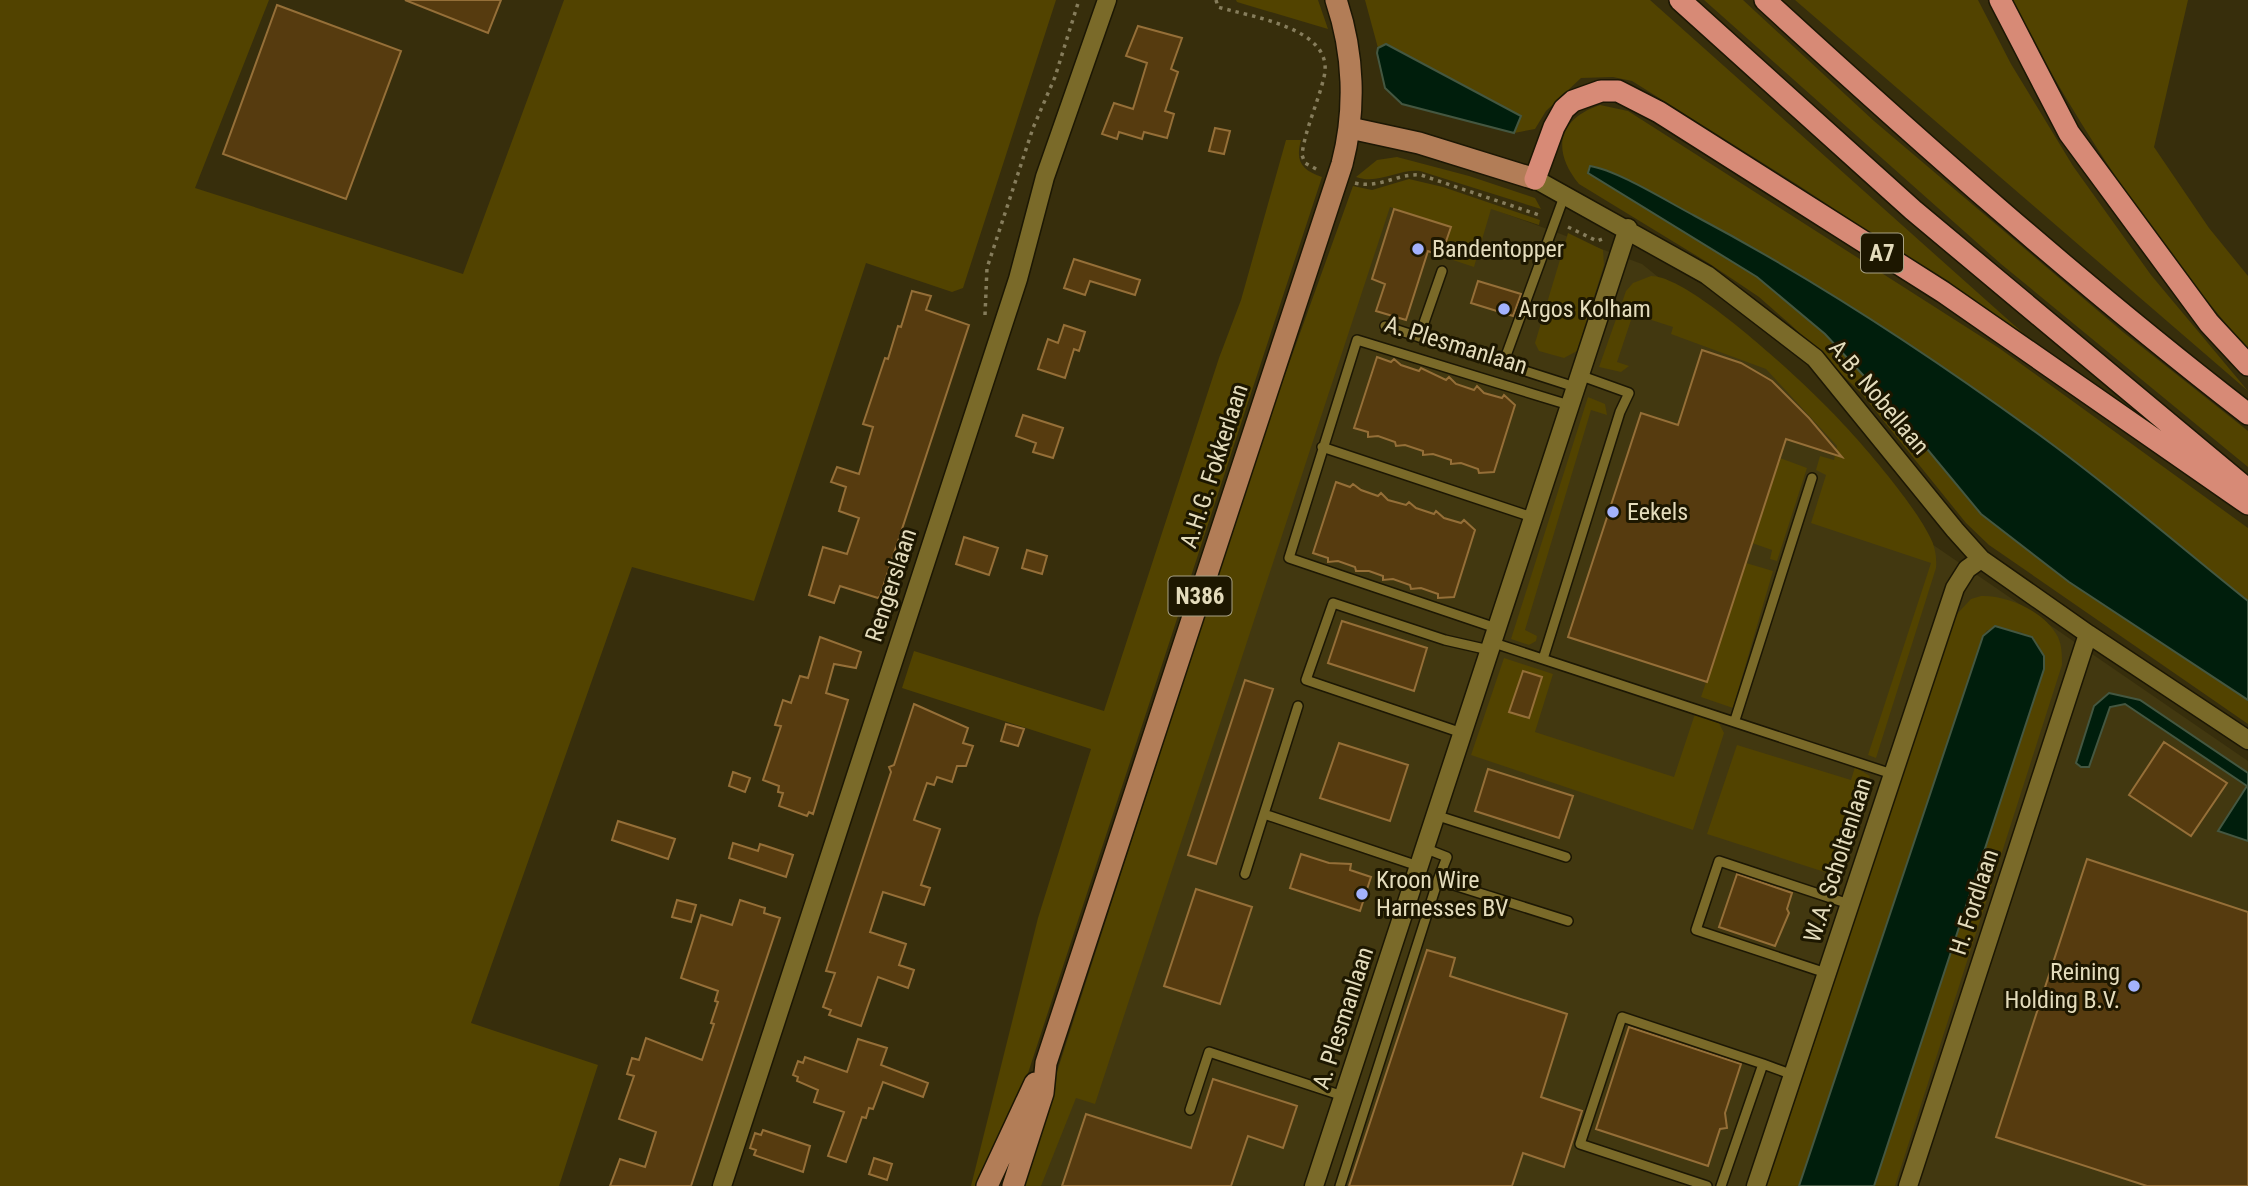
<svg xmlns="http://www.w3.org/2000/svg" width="2248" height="1186" font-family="'Roboto Condensed',sans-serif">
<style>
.built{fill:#423810}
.green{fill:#524300}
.water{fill:#001e0c;stroke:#445741;stroke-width:2}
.building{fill:#563b0f;stroke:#956f38;stroke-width:2}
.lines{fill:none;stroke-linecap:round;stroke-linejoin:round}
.lane-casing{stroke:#1c1704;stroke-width:12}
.street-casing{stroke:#1c1704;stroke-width:21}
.primary-casing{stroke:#1c1704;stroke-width:24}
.highway-casing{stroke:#1c1704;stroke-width:24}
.path{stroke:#867d5c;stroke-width:3.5;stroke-dasharray:3.5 5;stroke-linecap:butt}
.lane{stroke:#7a6a29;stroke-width:9}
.street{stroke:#7a6a29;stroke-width:18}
.primary{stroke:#b27d57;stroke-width:21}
.highway{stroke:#d78a76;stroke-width:21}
.poi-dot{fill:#a3b2fd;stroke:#1d1700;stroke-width:2.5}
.labels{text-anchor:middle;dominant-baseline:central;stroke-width:6;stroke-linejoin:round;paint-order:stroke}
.shield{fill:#1d1700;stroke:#a8a184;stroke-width:2}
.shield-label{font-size:23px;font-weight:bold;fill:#e4dcbc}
.poi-label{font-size:24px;fill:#e4dcbc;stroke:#1d1700;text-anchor:start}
.street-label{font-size:24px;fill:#e4dcbc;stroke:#1d1700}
</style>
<rect width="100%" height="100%" fill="#372e0c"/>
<path class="built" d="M1425 184 1642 264 1813 402 1926 540 2248 761V1186H1035L1391 187Z"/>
<path class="green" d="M0 0H269L195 188 463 274 564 0H1056L963 288 952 292 866 263 754 601 632 567 471 1023 598 1065 559 1186H0Z
M1236 0H1318L1328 29 1237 2Z
M1365 0H1650L2024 334 1798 185 1632 81 1613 77 1581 78 1546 111 1535 129 1514 133 1520 117 1387 44 1378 48Z
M1704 0H1743L1874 121 2123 332 2248 431V467L2001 264Z
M1795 0H1978L2011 64 2073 166 2151 275 2248 391Z
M2012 0H2188L2154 147 2209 228 2248 276V350C2156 242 2076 127 2012 0Z
M1600 105 1628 111 1999 348 2248 528V601L2048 441 1956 378 1837 300 1721 230 1593 166 1588 173 1757 277 1825 334 1889 403 1981 515 2069 582 2248 700V724L1989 545 1966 523 1861 393 1791 325 1759 297 1710 264 1579 184C1551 150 1558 119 1600 105Z
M1286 140H1301C1295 162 1302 170 1322 177L1009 1131 982 1186H971L1038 918 1091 749 902 688 914 651 1104 711 1219 358 1241 300Z
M1397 157 1469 176 1535 198 1541 209 1420 171C1397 169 1379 185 1356 177L1377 160Z
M1409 179 1443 187 1540 220 1539 225 1491 209 1474 267 1441 256 1450 227 1390 207 1095 1104 1076 1098 1041 1186H1020L1259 447 1353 186 1372 190Z
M1568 233 1603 250 1604 265 1577 351 1564 358 1539 351 1535 343Z
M1651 276C1691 275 1816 393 1846 427 1870 453 1915 506 1930 537 1935 546 1937 557 1936 568L1876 758 1868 755 1931 563 1811 523 1826 475 1816 470 1820 456 1834 460 1837 446 1766 369 1671 334 1673 327 1633 314 1617 362 1629 366 1621 372 1599 367 1626 291 1633 283Z
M1588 397 1605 404 1607 415 1591 410 1525 630 1537 636 1536 641 1529 645 1511 639Z
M1780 458 1807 468 1777 561 1770 559 1772 550 1752 543Z
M1746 563 1773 571 1733 708 1701 697Z
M1981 596C2008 595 2045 612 2058 637 2062 646 2062 655 2062 665L1895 1186H1874L2044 669 2039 645 2021 632 1987 630 1983 636 1799 1186H1767L1956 615 1971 599Z
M1504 658 1553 674 1535 732 1674 777 1695 714 1719 723 1724 733 1693 830 1471 755Z
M1737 745 1851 780 1855 767 1870 776 1833 892 1828 890 1834 875 1707 834Z"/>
<path class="water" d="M1386 44 1521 116 1514 133 1402 104 1385 88 1377 53 1378 48Z
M1590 166C1617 170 1668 202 1695 216 1814 279 1940 362 2049 442 2117 492 2182 548 2248 601V700L2069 582 1981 514 1889 403 1825 334 1757 277 1588 173Z
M1995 626 2032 637 2044 656V669L1874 1186H1799L1983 636Z
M2109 693 2140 700 2248 773V841L2218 831 2247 786 2125 704 2110 707 2089 767H2081L2076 763 2094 706Z"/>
<path class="building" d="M405 0H501L488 33Z
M277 5 401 51 346 199 223 154Z
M1138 26 1182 38 1171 69 1178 72 1165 111 1174 114 1167 138 1144 132 1142 139 1119 132 1117 139 1102 134 1114 103 1133 109 1147 63 1126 56Z
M1215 128 1230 131 1224 154 1209 151Z
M1394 209 1451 227 1441 256 1428 251 1406 320 1376 311 1385 284 1372 279Z
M1074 259 1140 280 1135 295 1090 281 1085 295 1064 288Z
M1478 281 1521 294 1513 316 1471 303Z
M912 291 931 296 926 310 969 325 880 596 878 598 840 586 834 603 809 595 823 547 847 554 859 518 839 511 846 487 831 482 837 467 859 474 873 427 863 424 885 358 888 359 898 326 901 327Z
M1064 325 1085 332 1079 351 1074 349 1065 378 1038 369 1048 339 1058 343Z
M1702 350 1741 363 1772 381 1809 418 1842 457 1786 439 1707 682 1568 637 1641 413 1678 425Z
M1377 357 1391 362 1394 359 1401 365 1419 371 1421 368 1446 380 1449 377 1456 384 1474 390 1477 386 1484 393 1502 398 1504 395 1515 405 1494 472 1479 473 1478 469 1461 463 1451 464V460L1433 454 1423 455V451L1405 445 1396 446 1395 442 1378 436 1368 437V432L1354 428Z
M1023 415 1063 428 1053 458 1033 452 1036 443 1016 436Z
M1336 482 1350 487 1353 484 1361 490 1378 496 1381 493 1388 500 1406 505 1409 502 1416 508 1434 514 1436 511 1444 518 1461 523 1464 520 1475 530 1454 597 1438 598V594L1421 588 1411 589 1410 585 1393 579 1383 580V576L1369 571H1356L1355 567 1338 561 1328 562V558L1313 553Z
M964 537 998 548 989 575 956 564Z
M1027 550 1047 556 1042 574 1022 568Z
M1342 621 1427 648 1414 691 1328 663Z
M820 637 861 652 856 668 834 664 826 693 848 700 813 814 809 812 807 816 779 806 783 793 778 792 779 786 763 780 781 726 775 725 783 700 791 703 800 676 808 678Z
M1523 671 1542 677 1529 718 1509 712Z
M1245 680 1273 689 1216 864 1188 855Z
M914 704 968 728 963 743 973 746 966 766H957L952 782 937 777 934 785 927 783 914 820 940 829 921 885 930 888 924 905 883 892 870 932 906 944 899 965 914 970 908 988 878 977 861 1026 829 1015 831 1010 823 1007 835 973 826 971 891 772 889 767 894 765Z
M1006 724 1024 729 1018 746 1001 741Z
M2164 742 2227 783 2191 836 2129 795Z
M1339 743 1408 765 1390 821 1320 798Z
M1488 769 1573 796 1559 838 1475 811Z
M733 772 750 778 745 792 729 786Z
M618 821 675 839 668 859 612 840Z
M733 843 758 851 760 844 793 855 786 877 729 858Z
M1301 854 1329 863 1351 864 1350 870 1371 877 1360 911 1290 888Z
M2087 859 2248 912V1186H2147L1996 1137Z
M1737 874 1792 893 1787 909 1789 913 1775 946 1719 927Z
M1196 889 1252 907 1220 1004 1164 986Z
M677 900 696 905 691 922 672 917Z
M740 900 765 908 764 913 780 918 691 1186H610L620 1159 645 1167 656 1132 619 1119 634 1076 627 1074 632 1058 639 1060 646 1038 702 1060 714 1024 711 1023 718 1002 715 1001 718 991 681 978 701 915 732 925Z
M1427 950 1455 958 1450 976 1567 1014 1541 1097 1582 1111 1564 1167 1523 1153 1512 1186H1349Z
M1629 1027 1741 1064 1725 1113 1727 1128 1720 1129 1708 1166 1596 1129Z
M858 1039 887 1048 881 1065 928 1083 923 1097 883 1082 873 1109 869 1108 866 1118 862 1117 846 1162 828 1156 844 1112 814 1102 818 1090 797 1081 798 1077 793 1075 798 1061 803 1063 805 1057 847 1072Z
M1213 1079 1297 1106 1283 1148 1248 1136 1231 1186H1062L1086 1114 1191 1148Z
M763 1130 810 1146 803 1172 754 1155 756 1150 750 1148 755 1133 761 1135Z
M874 1158 892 1164 887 1180 869 1174Z"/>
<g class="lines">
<g class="lane-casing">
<path id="lane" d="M1385 326 1575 387
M1419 337 1442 271
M1503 364 1565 194
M1322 447 1532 517
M1496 628 1289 558 1357 340 1569 405
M1491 642 1892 774
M1543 659 1620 412 1629 393 1579 375
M1735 720 1812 478
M1462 733 1306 680 1333 603 1445 640 1489 650
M1264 814 1418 866
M1435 815 1566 857
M1424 848 1447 857 1438 880 1568 921
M1245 874 1298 706
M1826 973 1696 930 1719 861 1849 904
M1190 1110 1209 1052 1343 1096
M1340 1186 1438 880
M1707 1186 1580 1144 1622 1017 1763 1064
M1721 1186 1763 1064 1793 1075"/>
</g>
<g class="street-casing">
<path id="street" d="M1535 179 1707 275 1815 358 1955 530 1981 559 2088 634 2248 740
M722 1186 1018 279 1045 177 1107 0
M1314 1186 1628 228
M1756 1186 1955 588 1967 569 1981 559
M1908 1186 2088 634"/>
</g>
<g class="primary-casing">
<path id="primary" d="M1350 128 1419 143 1535 179
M987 1186 1035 1083
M1013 1186 1043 1093 1046 1063 1342 164C1356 110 1354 53 1336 0"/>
</g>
<g class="highway-casing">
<path id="highway" d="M1680 0 1913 210 2246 488
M1765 0C1921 143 2080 284 2248 414
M2000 0 2069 133 2209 323 2248 365
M1535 179 1554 127 1564 109 1573 101 1601 91H1618L1659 112 1943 292 2248 504"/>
</g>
<path class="path" d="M1216 0 1218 7C1251 17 1336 28 1324 77 1318 103 1305 129 1302 155L1305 163 1318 170
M1355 183C1380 189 1397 173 1421 175L1542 216
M1568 227 1597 241 1605 238
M985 315 987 268 1033 128 1055 77 1079 0"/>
<use href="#lane" class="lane"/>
<use href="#street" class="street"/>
<use href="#primary" class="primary"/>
<use href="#highway" class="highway"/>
</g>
<g class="poi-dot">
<circle cx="1418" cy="249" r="7"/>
<circle cx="1504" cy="309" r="7"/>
<circle cx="1613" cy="512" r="7"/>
<circle cx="1362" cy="894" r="7"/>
<circle cx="2134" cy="986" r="7"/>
</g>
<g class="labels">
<g class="shield">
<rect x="1861" y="233.5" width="42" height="39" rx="5"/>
<rect x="1168.5" y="576.5" width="63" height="39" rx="5"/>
</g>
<g class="shield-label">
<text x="1882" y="253">A7</text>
<text x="1200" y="596">N386</text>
</g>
<g class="poi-label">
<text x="1432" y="249">Bandentopper</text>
<text x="1518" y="309">Argos Kolham</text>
<text x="1627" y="512">Eekels</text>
<text x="1376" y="880">Kroon Wire<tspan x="1376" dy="28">Harnesses BV</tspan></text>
<text x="2120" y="972" text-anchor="end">Reining<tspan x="2120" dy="28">Holding B.V.</tspan></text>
</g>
<g class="street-label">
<text transform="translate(1456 345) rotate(17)">A. Plesmanlaan</text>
<text transform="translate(1879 397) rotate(50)">A.B. Nobellaan</text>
<text transform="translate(1214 466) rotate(-72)">A.H.G. Fokkerlaan</text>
<text transform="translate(891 585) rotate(-72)">Rengerslaan</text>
<text transform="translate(1838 860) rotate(-72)">W.A. Scholtenlaan</text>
<text transform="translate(1974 902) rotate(-72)">H. Fordlaan</text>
<text transform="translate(1343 1018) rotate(-72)">A. Plesmanlaan</text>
</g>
</g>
</svg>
